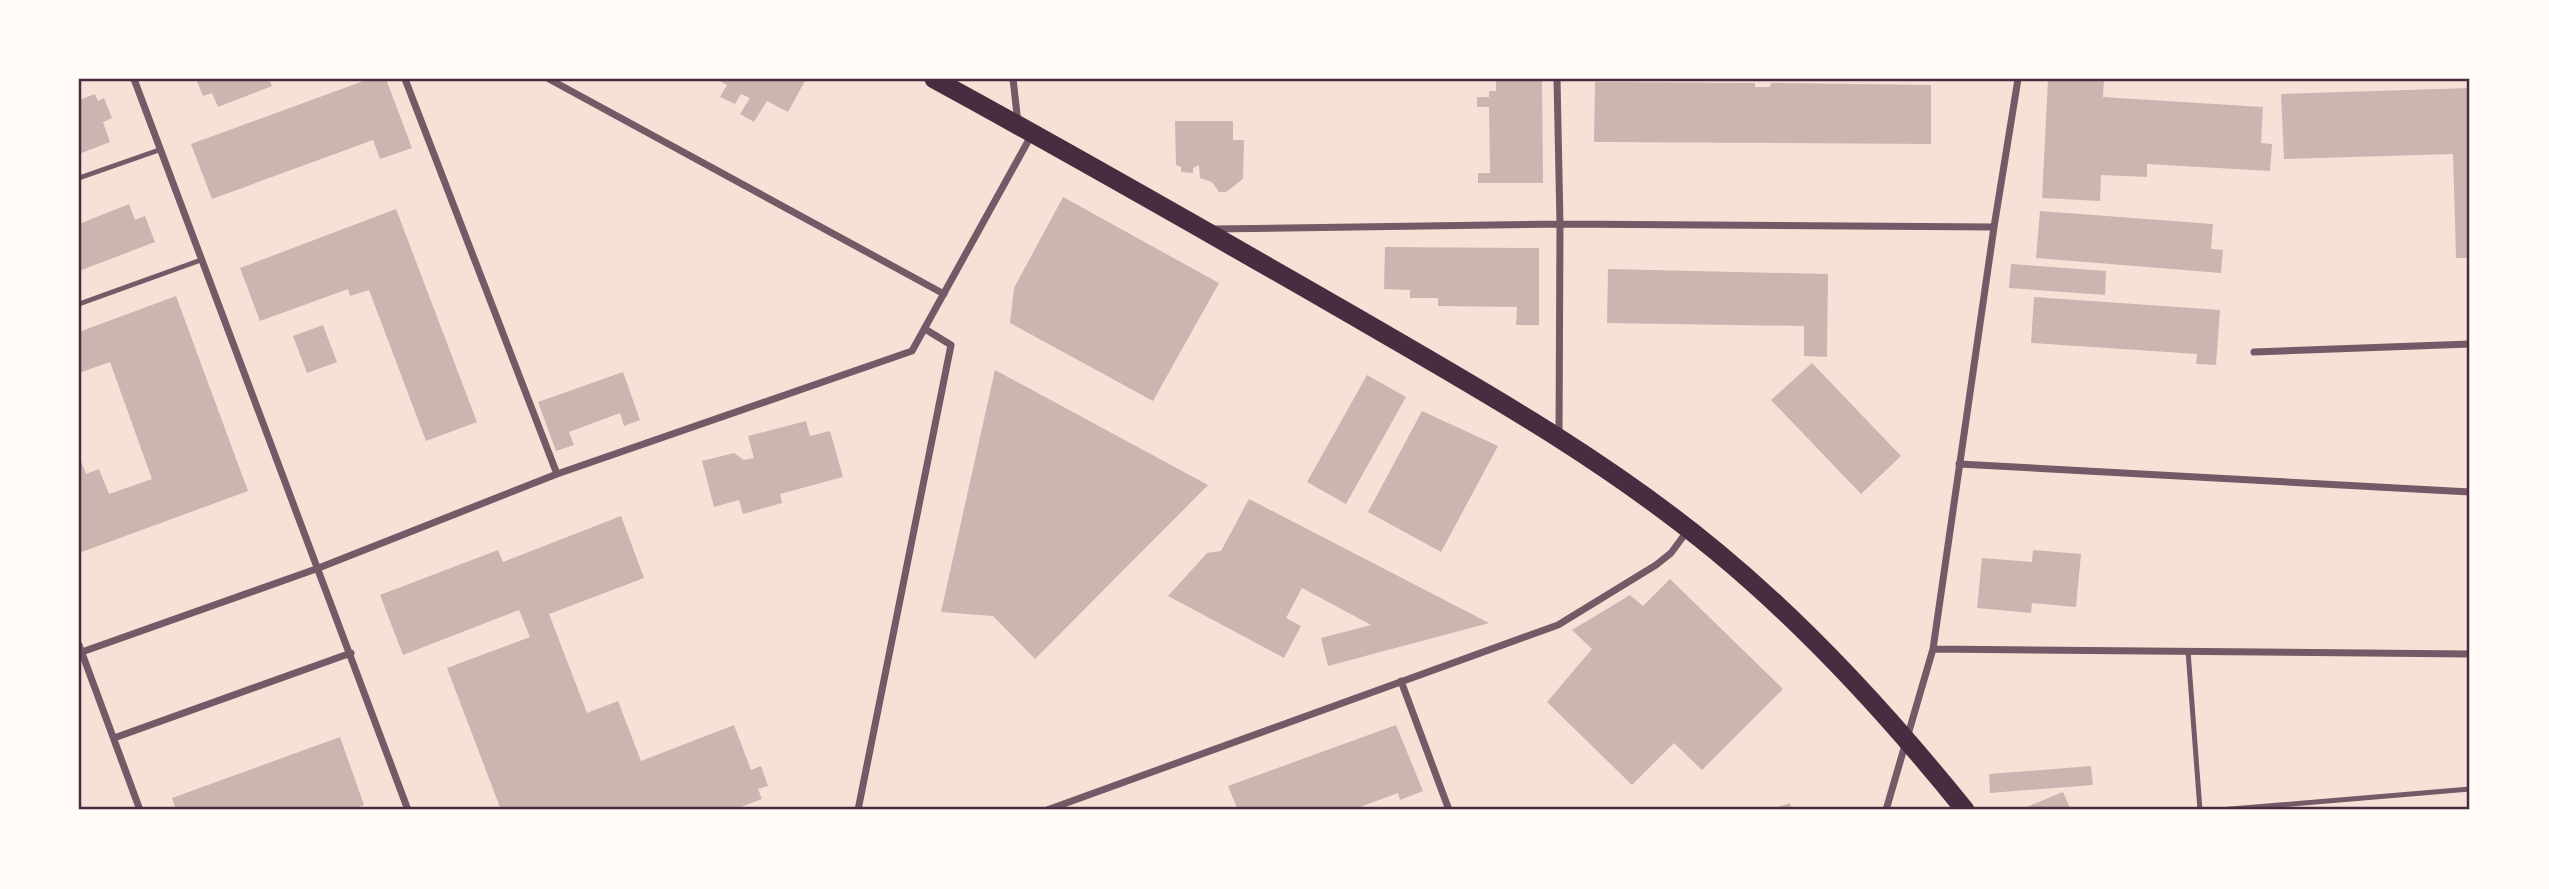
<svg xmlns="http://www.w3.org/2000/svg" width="2549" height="889" font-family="'Exo 2',sans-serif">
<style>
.building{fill:#ccb4b1}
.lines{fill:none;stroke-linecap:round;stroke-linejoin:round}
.service{stroke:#755966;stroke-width:5}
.minor{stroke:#755966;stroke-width:7}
.trunk{stroke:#4a2c40;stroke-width:19}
.neatline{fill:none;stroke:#4a2c40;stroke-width:2.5}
</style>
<rect width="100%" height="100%" fill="#f7e1d7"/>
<path class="building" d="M196 79H269L272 86 218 107 212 93 203 96Z
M369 79H386L412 148 380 159 373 140 212 199 191 144Z
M716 79H806L788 112 767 101 754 122 740 114 750 98 741 94 735 104 720 97 727 85Z
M1496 79H1542L1543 183H1478V173H1490L1489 107H1477V97H1489V91H1496Z
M2048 79H2104L2103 97 2263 107 2261 143 2272 144 2270 171 2147 164V177L2101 175 2100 201 2042 198Z
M1595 82 1755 83V87H1770L1771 83 1931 85V144L1594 142Z
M2470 88V258H2456L2453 154 2284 159 2281 94Z
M95 94 98 101 104 98 112 118 103 122 110 142 79 154V100Z
M1175 121H1233V140H1244L1243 179 1226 192H1219L1212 182 1200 178 1199 165 1193 168V173L1181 172V167L1176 165Z
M1063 197 1219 283 1153 401 1010 323 1014 288Z
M129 204 135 220 145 216 155 242 79 271V224Z
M396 209 477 422 426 441 369 290 350 296 348 289 260 321 240 268Z
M2040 211 2213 224 2211 249 2223 250 2221 273 2036 258Z
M1385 247 1539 248V325H1516L1517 307 1438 306V298H1410V290L1384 289Z
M2011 264 2106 271 2105 295 2009 288Z
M1608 269 1828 274 1827 357 1804 356V326L1607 323Z
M176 296 248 491 79 553V456L86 474 99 469 109 494 152 479 110 362 79 373V332Z
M2034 297 2220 310 2216 365 2196 364 2197 354 2031 343Z
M323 325 337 362 307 373 293 336Z
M1812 363 1901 456 1861 494 1771 400Z
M995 370 1208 485 1035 659 993 616 941 612Z
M623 372 640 420 624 426 620 413 569 432 574 445 556 451 538 402Z
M1367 375 1406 397 1346 504 1307 482Z
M1422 411 1498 446 1441 552 1368 512Z
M806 421 810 436 830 431 843 477 780 494 782 503 743 514 739 500 714 507 702 461 734 453 744 460 754 458 748 436Z
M1249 499 1489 623 1328 666 1321 638 1371 625 1302 588 1286 618 1301 626 1284 658 1168 596 1207 553 1221 551Z
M621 516 644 578 549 614 587 713 618 701 641 761 734 725 751 770 761 766 768 786 758 789 762 799 733 810H501L447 668 530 637 519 610 403 655 380 595 498 550 503 562Z
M2033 550 2081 554 2076 607 2032 603 2031 613 1977 608 1982 558 2032 562Z
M1670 579 1783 689 1702 770 1674 743 1632 785 1547 702 1592 649 1572 630 1630 595 1643 606Z
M1396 725 1423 791 1400 800 1398 793 1352 810H1238L1228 786Z
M340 737 364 805 349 810H176L172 798Z
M2091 766 2093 785 1990 793 1989 774Z
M2063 792 2071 810H2019Z
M1790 803 1792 810H1769Z"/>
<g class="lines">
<path class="service" d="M79 178 159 150
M79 304 201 260
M2188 651 2200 810
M2219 810 2470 789"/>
<path class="minor" d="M134 79 408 810
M405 79 557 474
M549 79 944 294
M1013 79 1018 123
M1557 79 1560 224 1559 437
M1214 229 1560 224 1994 227
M2254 352 2470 344
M1959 464 2470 492
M79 645 140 810
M1933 649 2470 654
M79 653 316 569 557 474 912 351 1032 134
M1401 681 1449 810
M114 738 351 653
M858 810 951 345 925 329
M1047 810 1558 625 1656 565 1671 553 1688 530
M1886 810 1933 649 1994 227 2018 79"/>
<path class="trunk" d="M934 79C1075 156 1213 235 1352 315 1478 388 1605 459 1717 552 1809 628 1890 717 1965 810"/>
</g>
<rect width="2549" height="889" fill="none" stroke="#fffaf5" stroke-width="161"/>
<rect x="80" y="80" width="2388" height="728" class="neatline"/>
</svg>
